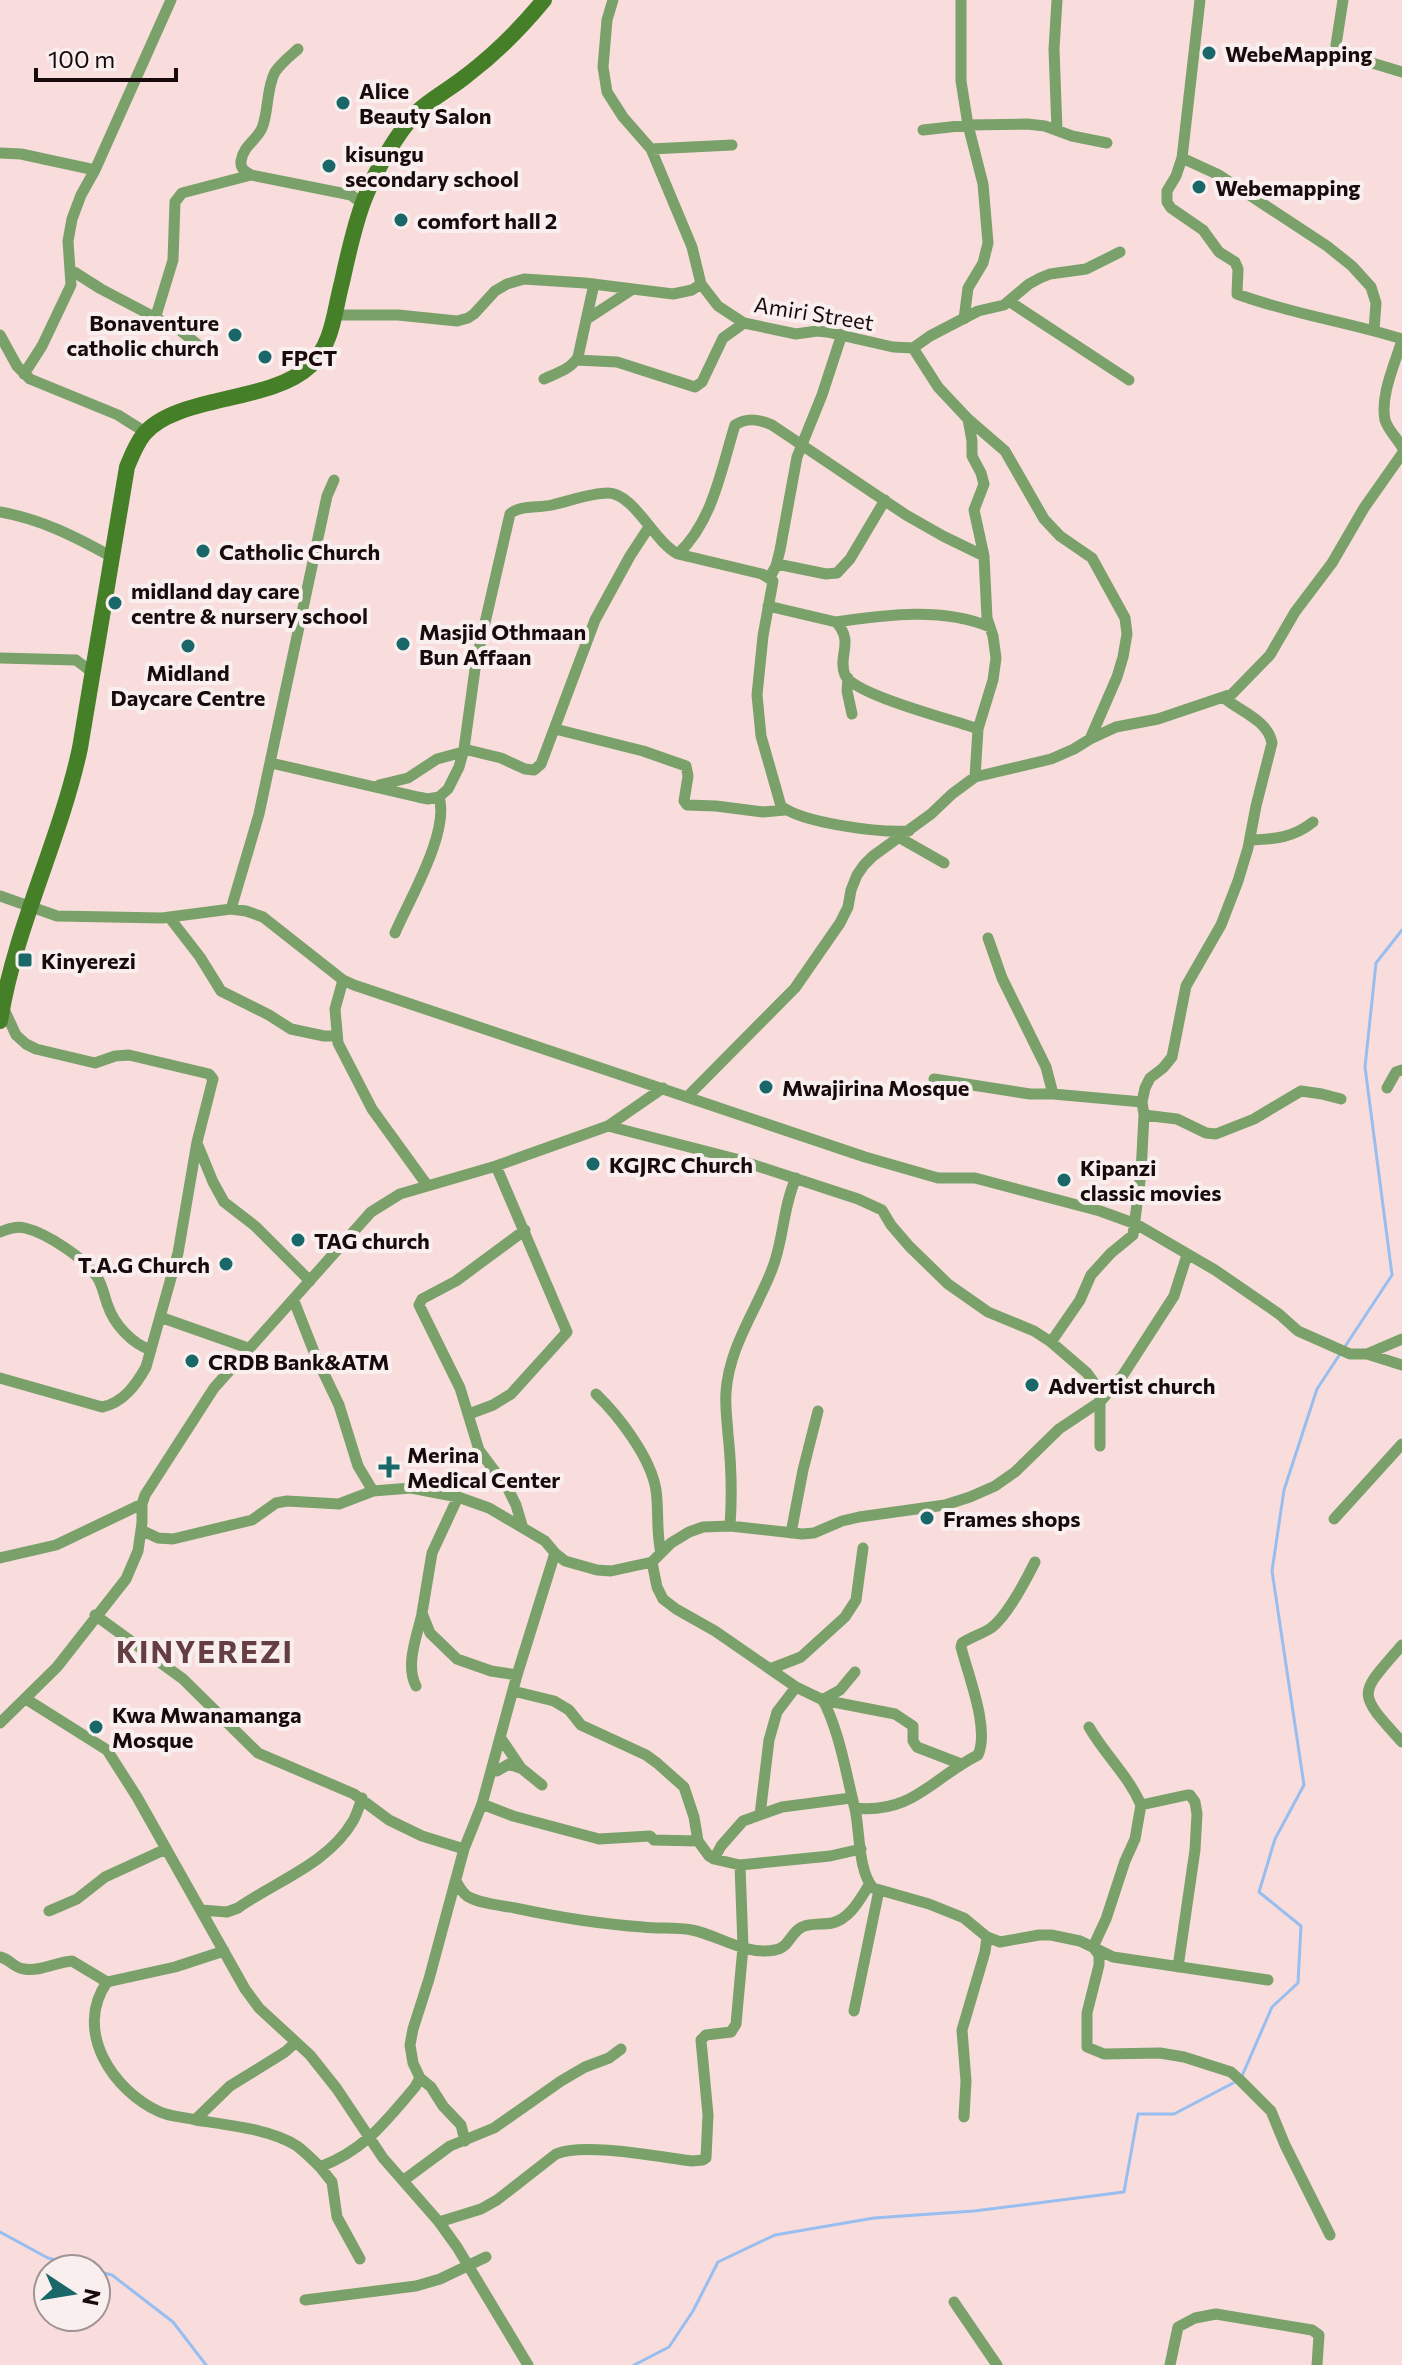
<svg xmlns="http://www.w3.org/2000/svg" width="1402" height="2365" font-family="Commissioner,sans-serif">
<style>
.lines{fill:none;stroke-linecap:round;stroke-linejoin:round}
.stream{stroke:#98bdef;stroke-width:3}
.street{stroke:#7aa16a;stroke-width:11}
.secondary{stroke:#457f27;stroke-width:16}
.poi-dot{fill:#1a6769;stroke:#f9efef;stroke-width:3}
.labels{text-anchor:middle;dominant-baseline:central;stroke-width:8;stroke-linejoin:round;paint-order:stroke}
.poi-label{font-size:22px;font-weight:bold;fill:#190a0b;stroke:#f9efef;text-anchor:start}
.street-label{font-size:22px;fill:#190a0b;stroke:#f9efef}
.district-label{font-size:30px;font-weight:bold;letter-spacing:2px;fill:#643e40;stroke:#f9efef}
</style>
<rect width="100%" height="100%" fill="#f9dddd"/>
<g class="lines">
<path class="stream" d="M1344 1348 1392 1275 1365 1067 1376 963 1402 930
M1242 2076 1272 2007 1298 1983 1301 1926 1259 1892 1275 1839 1304 1785 1272 1571 1284 1490 1317 1389 1340 1354
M0 2232 48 2258 88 2269
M96 2271 112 2275 173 2322 206 2365
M634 2365 669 2347 693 2311 718 2262 775 2235 874 2218 974 2211 1124 2192 1138 2114H1174L1237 2081"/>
<path class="street" d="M613 0 607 20 603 67 607 92 623 117 651 149 692 247 701 284 718 306 744 323 796 334 817 331 827 332 893 347 913 348 938 387 968 419 1005 451 1044 519 1060 536 1092 558 1125 618 1127 634 1123 657 1117 677 1090 739
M961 0V81L968 125 983 184 988 243 983 263 968 288 964 319
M1200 0 1182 158 1176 176 1167 191V202L1171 208 1203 230 1219 252 1235 262 1238 269 1237 294C1291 314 1348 322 1402 339
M1343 0 1336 45 1339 53 1402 72
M923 130 968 125 1027 124 1045 126 1072 136 1107 143
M1057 130 1054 49 1057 0
M651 149 732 145
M0 153 21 154 95 170
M1182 158 1219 175 1327 246 1352 266 1371 287 1376 303 1374 330
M251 175C245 171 240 169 241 161 243 146 257 140 262 128 269 111 266 89 275 72 281 63 290 56 298 49
M71 270 101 289 181 331 209 354
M1010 302 1129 380
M335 315H398L457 321 468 318 474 314 495 291 507 284 524 279 585 283 673 294 692 290 701 284
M155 319 173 260 175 202 182 193 251 175 351 195 363 204
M587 319 633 289
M0 335 17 366 30 379 118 415 145 432
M1402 340C1395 364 1380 395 1385 420 1388 430 1397 438 1402 447
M913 348 930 336 978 311 1004 305 1029 284 1040 278 1050 274 1086 269 1120 252
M576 360 617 362 695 387 702 382 723 338 744 323
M24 374 42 346 71 285 68 241 72 219 81 195 95 170 171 0
M544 379C557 373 571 369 578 357L594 284
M968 419 972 441V456L981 473 984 484 974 510 984 556 987 618 993 636 996 658 993 680 978 729 975 777
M0 512C41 519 76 537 112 557
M678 554C713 521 721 470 735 425 747 417 759 419 772 425L906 515 943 536 984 556
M777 564 826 574 837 573 850 559 885 500
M770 577 776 566 780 550 797 457 822 395 842 334
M768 606 836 622C855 642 837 656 845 675 854 695 954 720 978 729
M836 622C886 615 941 607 990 627
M0 658 76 660 93 673
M848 678 847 691 852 714
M555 729 643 751 686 766 688 776 684 801 687 805 716 806 763 812 785 810
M464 749 501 758 525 769 534 770 541 764 595 620 630 556 649 527
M271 763 418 797 428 799 439 797 448 789 459 767 464 749 476 662 510 514C519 505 539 508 552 505 570 501 590 493 608 493 634 493 654 542 678 554L762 574 773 581 763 636 757 695 761 736 781 806C802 823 880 833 909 831
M379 785 408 778 437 759 463 752
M900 838 944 863
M1250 840C1275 839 1293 838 1313 822
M0 896 57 916 162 918 231 909 246 911 263 917 343 980 354 985 865 1157 938 1178H975L1100 1211 1136 1224 1215 1270 1279 1314 1298 1331 1350 1354H1367L1402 1339
M231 909 259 814 327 496 334 480
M169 917 200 957 221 991 269 1015 291 1029 324 1036H337
M395 933C409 900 450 832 439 797
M988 938 1002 978 1046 1067 1053 1094
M343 980 335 1009 338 1043 372 1109 427 1185
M934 1079 1030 1094H1053L1142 1102
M1387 1088 1396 1072 1402 1070
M688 1096 795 988 840 923 848 907 851 890 857 875 864 865 873 856 931 814 952 794 975 777 1051 759 1074 749 1090 739 1116 727 1158 719 1232 694 1270 655 1295 612 1332 563 1364 508 1402 454
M1144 1115 1177 1119 1206 1133 1216 1134 1254 1119 1301 1091 1322 1094 1341 1099
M608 1126 736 1159 858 1199 882 1210 891 1225 909 1246 948 1284 988 1312 1034 1331 1051 1342 1087 1373 1100 1391V1446
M197 1143 213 1182 224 1202 255 1226 310 1281
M0 1232C8 1229 16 1226 25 1228 46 1233 85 1258 97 1277 103 1286 104 1296 108 1306 114 1324 132 1344 151 1350
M294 1301 316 1357 339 1405 358 1466 373 1491
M160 1317 248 1348
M1051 1342 1080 1300 1091 1275 1111 1253 1133 1235 1141 1173 1144 1115 1142 1102 1145 1088 1150 1078 1163 1068 1172 1057 1186 986 1221 925 1238 881 1248 848 1256 806 1272 743C1268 720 1239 711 1223 697
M1367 1354 1402 1365
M0 1378 102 1407C123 1403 136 1385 146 1367L178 1253 197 1142 213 1079 209 1074 129 1055 115 1056 95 1063 36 1049 26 1044 16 1035 3 1007
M596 1394C619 1416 651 1458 656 1490 659 1511 656 1532 661 1553
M469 1414 493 1405 511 1394 567 1332 496 1166
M458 1497 432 1553 422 1613 430 1633 457 1659 491 1671 517 1675
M1334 1519 1402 1444
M522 1525 516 1505 508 1489 479 1450 460 1388 419 1305 422 1299 456 1281 525 1230
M730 1526C732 1498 731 1462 728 1434 727 1420 725 1406 726 1392 729 1348 755 1312 771 1272 784 1242 782 1209 796 1178
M141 1530 158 1538 173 1539 252 1520 276 1503 287 1501 339 1504 373 1491 411 1488 458 1497 489 1508 545 1541 555 1553 565 1561 597 1570 611 1571 652 1562 671 1543 689 1532 703 1527 730 1526 802 1534 814 1533 842 1521 859 1517 945 1505 970 1497 995 1486 1015 1472 1059 1429 1101 1401 1123 1375 1174 1296 1187 1255
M791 1533 803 1470 818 1411
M0 1558 56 1545 142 1504
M652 1562 657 1587 663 1599 676 1609 715 1631 796 1687 823 1700C840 1733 846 1774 855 1809 860 1831 858 1871 873 1888L929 1904 964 1918 987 1937 1000 1942 1039 1935H1051L1080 1941 1113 1957 1268 1980
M95 1615 183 1679 258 1753 354 1794 389 1820 422 1836 464 1849
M1402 1645C1358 1696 1356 1691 1402 1742
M770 1669 801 1657 845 1617 856 1600 863 1548
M416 1686C405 1665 417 1636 422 1614
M513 1691 554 1701 569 1710 581 1725 646 1755 657 1763 684 1787 694 1817 698 1841 709 1856 714 1859 740 1865 830 1856 861 1849
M26 1699 107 1750 137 1797 245 1989 259 2008 310 2055 337 2089 383 2158 439 2222 457 2247 528 2365
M822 1700 840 1690 855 1672
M823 1700 895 1714 913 1726V1741L917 1747 961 1764
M0 1723 57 1667 126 1579 138 1551 142 1523V1504L145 1495 214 1388 371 1212 400 1194 496 1166 608 1126 663 1088
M1089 1727C1105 1755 1128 1775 1141 1805L1135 1839 1125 1861 1106 1919 1093 1947 1099 1955V1965L1087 2013V2047L1104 2054 1160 2053 1184 2057 1231 2072 1240 2080 1271 2111 1285 2145 1330 2235
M500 1737 521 1768 542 1785
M491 1771H497L509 1764 520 1768
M482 1804 513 1816 599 1839 650 1836 654 1840 698 1841
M1141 1805 1187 1795H1190L1195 1802 1197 1814 1195 1850 1178 1967
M855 1808C913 1814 932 1778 978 1755 990 1729 968 1675 961 1647L962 1643C971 1637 982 1634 991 1628 1007 1616 1026 1580 1035 1562
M760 1815 769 1740 777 1712 796 1687
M714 1859 721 1846 743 1821 782 1807 851 1798
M456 1881C459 1887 462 1892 467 1896 480 1904 500 1905 515 1908 557 1917 600 1924 643 1927 659 1929 675 1927 692 1930 718 1935 746 1956 775 1950 789 1948 790 1933 802 1927 812 1923 822 1925 832 1923 850 1919 860 1899 869 1885
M201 1910 227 1912 238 1908C276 1881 328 1864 353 1821 357 1814 359 1806 362 1798
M49 1911 77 1899 105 1877 166 1849
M0 1957C10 1959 14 1968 24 1969 40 1972 56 1962 72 1961L107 1982 175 1967 224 1951
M107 1982C73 2031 113 2091 160 2112 171 2117 185 2117 196 2120 227 2125 271 2129 297 2146 305 2152 313 2160 320 2167 365 2150 385 2122 415 2087L420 2078
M854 2011 879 1890
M964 2117 966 2081 962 2030 985 1952 987 1937
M196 2119 230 2086 285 2052 296 2042
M465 2141 461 2125 443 2106 431 2087 420 2078 413 2063 410 2045 413 2029 429 1979 464 1849 482 1804 517 1675 555 1553
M320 2167 332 2182 337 2217 360 2259
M404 2180 450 2146 494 2128 561 2081 585 2067 609 2058 621 2049
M439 2222 481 2209 497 2200 556 2154C584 2142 660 2157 692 2161L703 2160 706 2158 708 2115 701 2040 706 2035 731 2032 736 2024 743 1947 740 1865
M305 2300 416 2286 440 2279 486 2257
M954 2302 997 2365
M1170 2365 1178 2327 1195 2318 1216 2314 1312 2330 1319 2335 1317 2365"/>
<path class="secondary" d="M0 1021C15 927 60 841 80 748L127 467C132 455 136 444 144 434 176 395 271 403 310 366 333 344 334 312 342 282 348 255 354 226 364 200 375 172 396 134 417 112 432 98 450 89 466 76 495 54 521 28 544 0"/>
</g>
<g class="poi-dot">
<circle cx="1209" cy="53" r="8"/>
<circle cx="343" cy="103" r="8"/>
<circle cx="329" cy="166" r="8"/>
<circle cx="1199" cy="187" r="8"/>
<circle cx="401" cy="220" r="8"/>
<circle cx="235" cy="335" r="8"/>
<circle cx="265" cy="357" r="8"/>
<circle cx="203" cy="551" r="8"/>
<circle cx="115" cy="603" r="8"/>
<circle cx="403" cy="644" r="8"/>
<circle cx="188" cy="646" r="8"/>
<rect x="17" y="952" width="16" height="16" rx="4"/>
<circle cx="766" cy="1087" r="8"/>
<circle cx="593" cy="1164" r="8"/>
<circle cx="1064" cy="1180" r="8"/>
<circle cx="298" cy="1240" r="8"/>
<circle cx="226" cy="1264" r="8"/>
<circle cx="192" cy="1361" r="8"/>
<circle cx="1032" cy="1385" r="8"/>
<path d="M385 1455h8v8h8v8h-8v8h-8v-8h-8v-8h8z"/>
<circle cx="927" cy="1518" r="8"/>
<circle cx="96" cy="1727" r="8"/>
</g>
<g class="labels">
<g class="poi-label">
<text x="1225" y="53">WebeMapping</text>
<text x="359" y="90">Alice<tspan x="359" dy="25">Beauty Salon</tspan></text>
<text x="345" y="153">kisungu<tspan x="345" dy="25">secondary school</tspan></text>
<text x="1215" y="187">Webemapping</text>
<text x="417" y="220">comfort hall 2</text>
<text x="219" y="322" text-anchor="end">Bonaventure<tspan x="219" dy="25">catholic church</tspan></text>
<text x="281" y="357">FPCT</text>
<text x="219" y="551">Catholic Church</text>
<text x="131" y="590">midland day care<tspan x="131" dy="25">centre &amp; nursery school</tspan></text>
<text x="419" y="631">Masjid Othmaan<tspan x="419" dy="25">Bun Affaan</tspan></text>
<text x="188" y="672" text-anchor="middle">Midland<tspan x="188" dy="25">Daycare Centre</tspan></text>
<text x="41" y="960">Kinyerezi</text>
<text x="782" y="1087">Mwajirina Mosque</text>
<text x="609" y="1164">KGJRC Church</text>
<text x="1080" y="1167">Kipanzi<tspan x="1080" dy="25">classic movies</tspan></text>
<text x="314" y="1240">TAG church</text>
<text x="210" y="1264" text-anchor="end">T.A.G Church</text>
<text x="208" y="1361">CRDB Bank&amp;ATM</text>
<text x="1048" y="1385">Advertist church</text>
<text x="407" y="1454">Merina<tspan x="407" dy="25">Medical Center</tspan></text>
<text x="943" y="1518">Frames shops</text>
<text x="112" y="1714">Kwa Mwanamanga<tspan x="112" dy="25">Mosque</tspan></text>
</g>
<g class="street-label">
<text transform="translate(814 313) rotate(9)">Amiri Street</text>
</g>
<g class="district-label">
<text x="205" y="1650">KINYEREZI</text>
</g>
</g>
<g transform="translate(72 2293) rotate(102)"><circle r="38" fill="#f9efef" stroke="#9f9394" stroke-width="2"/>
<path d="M0-6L14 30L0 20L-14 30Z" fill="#1a6769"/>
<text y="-12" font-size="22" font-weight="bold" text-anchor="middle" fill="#190a0b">N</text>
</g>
<path d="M36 68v12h140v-12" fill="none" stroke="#190a0b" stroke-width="4"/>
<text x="48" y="68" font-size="24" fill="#190a0b" stroke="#f9efef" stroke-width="6" paint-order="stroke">100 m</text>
</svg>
